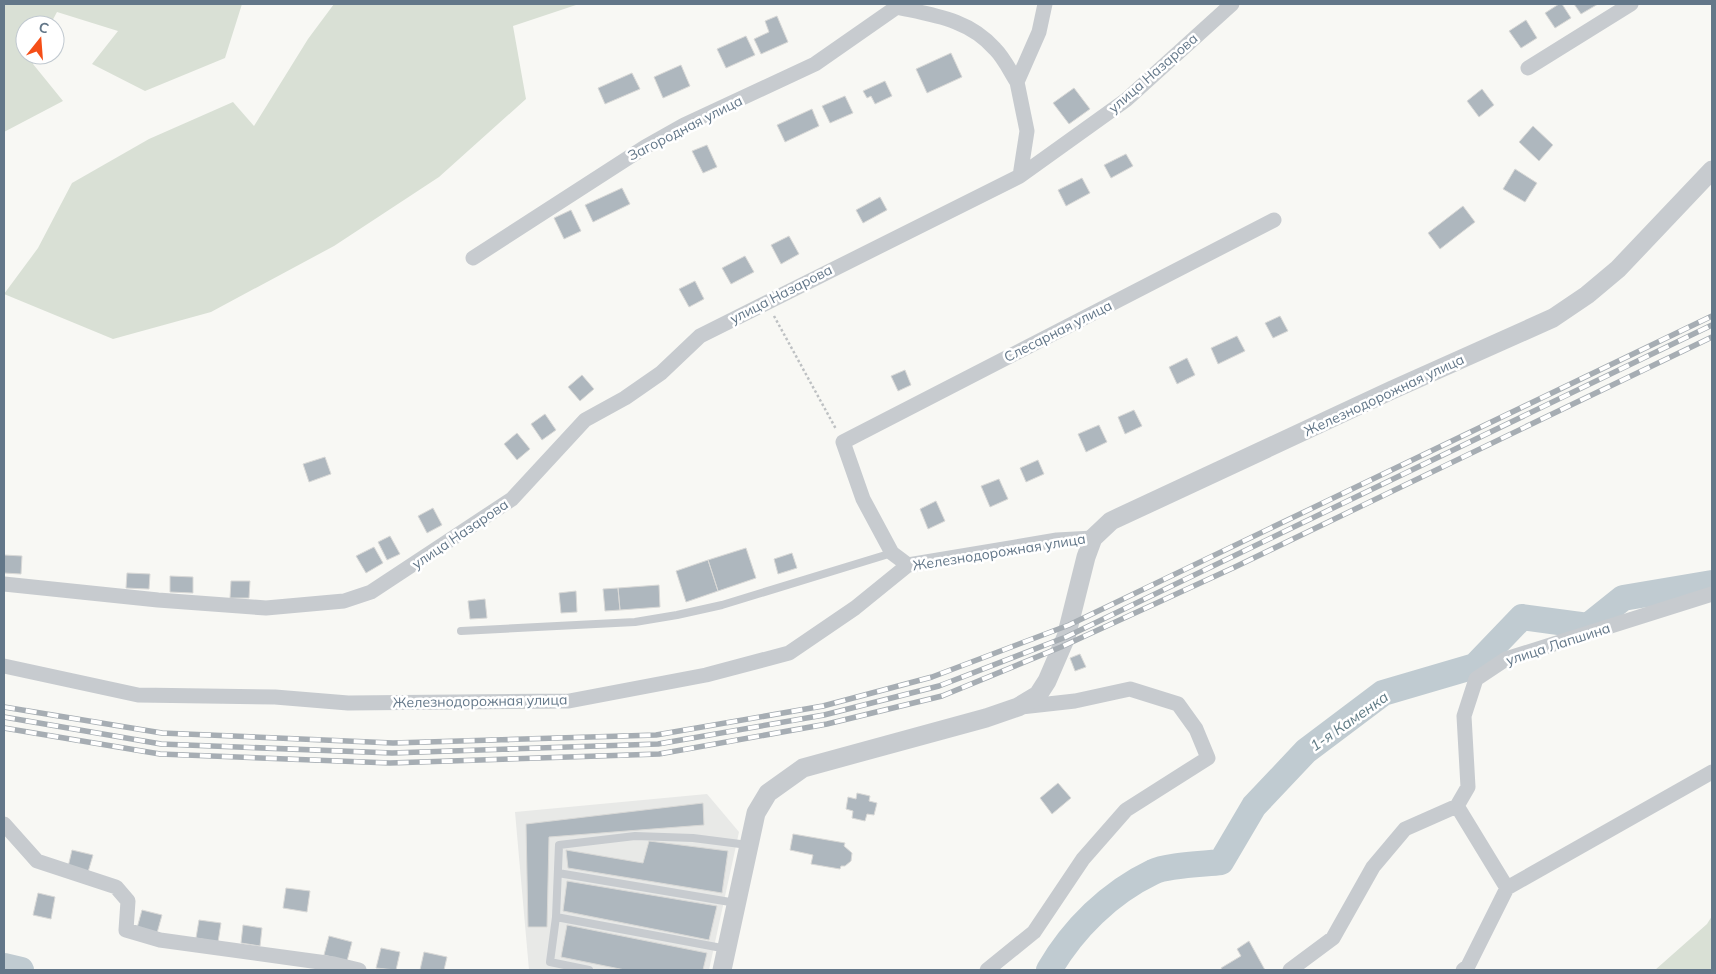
<svg xmlns="http://www.w3.org/2000/svg" width="1716" height="974" font-family="Mulish,sans-serif">
<style>
.built{fill:#e8e9e7}
.green{fill:#d9e0d5}
.lines{fill:none;stroke-linecap:round;stroke-linejoin:round}
.river{stroke:#c0cbd1;stroke-width:26}
.building{fill:#aeb7be;stroke:#d9d9d7}
.path{stroke:#bec1c3;stroke-width:2.5;stroke-dasharray:2.5 2.5;stroke-linecap:butt}
.service{stroke:#c7cbcf;stroke-width:8}
.minor{stroke:#c7cbcf;stroke-width:15}
.tertiary{stroke:#c7cbcf;stroke-width:19}
.rail-casing{stroke:#a6adb3;stroke-width:5.5}
.rail{stroke:#fff;stroke-width:4;stroke-dasharray:11;stroke-linecap:butt}
.labels{text-anchor:middle;dominant-baseline:central;stroke-width:5;stroke-linejoin:round;paint-order:stroke}
.street-label{font-size:14px;fill:#637789;stroke:#fff}
.water-label{font-size:15px;font-style:italic;fill:#5f7a84;stroke:#fff}
</style>
<rect width="100%" height="100%" fill="#f8f8f4"/>
<path class="built" d="M707 794 739 832 709 970H529L515 812Z"/>
<path class="green" d="M4 4H242L225 58 145 91 92 64 118 31 57 12 50 25H25V55H37L33 64 63 101 4 132Z
M334 4H579L513 26 526 99 439 177 334 246 211 312 113 339 4 294 38 248 72 183 149 139 233 102 254 126 308 39Z
M1712 916V970H1655L1707 924Z"/>
<g class="lines">
<path class="river" d="M4 966 21 970
M1049 970C1073 929 1109 893 1153 872 1166 865 1205 864 1221 862L1254 806 1306 751 1383 693 1475 666 1522 617 1588 626 1623 598 1712 583"/>
</g>
<path class="building" d="M1559 4H1562L1571 18 1555 28 1545 13Z
M1574 4H1598L1581 14Z
M777 16 788 42 761 54 754 39 769 32 765 21Z
M1526 20 1537 38 1521 48 1509 31Z
M746 36 755 55 726 68 717 49Z
M951 53 962 77 927 93 916 69Z
M681 65 690 86 663 98 654 77Z
M632 73 640 89 605 104 598 88Z
M885 81 892 96 875 104 871 96 867 98 863 91Z
M1074 88 1090 109 1069 124 1053 103Z
M1482 89 1494 105 1479 117 1467 101Z
M845 96 853 113 830 123 822 106Z
M812 109 819 126 785 142 777 125Z
M1533 126 1553 145 1539 161 1519 142Z
M707 145 717 167 703 173 692 151Z
M1126 154 1133 166 1111 178 1104 165Z
M1515 169 1537 183 1525 202 1503 189Z
M1082 178 1090 193 1066 206 1058 190Z
M622 188 630 204 593 222 585 205Z
M880 197 887 210 863 223 856 210Z
M1463 206 1475 222 1440 249 1428 233Z
M571 210 581 231 564 239 554 218Z
M789 236 799 254 781 264 771 245Z
M745 256 754 272 731 284 722 268Z
M695 281 704 299 689 307 679 289Z
M1280 316 1288 331 1273 338 1265 323Z
M1237 336 1245 351 1218 364 1211 348Z
M1187 358 1195 375 1177 384 1169 367Z
M905 370 911 385 898 391 891 376Z
M582 375 594 389 580 401 568 387Z
M1134 410 1142 426 1125 434 1118 417Z
M545 414 556 430 542 440 531 424Z
M1099 425 1107 442 1086 452 1078 434Z
M517 433 530 449 517 460 504 444Z
M325 457 331 474 309 482 303 464Z
M1038 460 1044 474 1026 482 1020 468Z
M999 479 1008 499 990 507 981 486Z
M936 501 945 521 928 529 920 509Z
M433 508 442 525 427 533 418 516Z
M390 536 400 554 387 560 378 542Z
M374 547 383 563 366 573 356 556Z
M746 548 756 578 718 591 708 560Z
M792 553 797 568 778 574 774 559Z
M4 555 22 556 21 574 4 573Z
M708 560 718 591 686 602 676 571Z
M127 573 150 574 149 589 126 588Z
M170 576 193 577V593L170 592Z
M231 581H250L249 598H230Z
M659 585 660 607 620 610 618 588Z
M618 588 620 610 605 611 603 589Z
M576 591 577 612 561 613 559 593Z
M485 599 487 618 470 619 468 601Z
M1080 654 1086 667 1075 671 1070 658Z
M1058 783 1071 798 1052 814 1040 798Z
M857 793 870 796 869 801 877 803 874 815 867 814 865 821 852 818 853 811 846 809 848 797 856 799Z
M703 803 704 825 549 837 547 927H528L526 824Z
M793 834 845 843 844 846 852 853 851 861 845 866H841L840 869 811 864 813 855 790 850Z
M649 841 728 851 722 893 568 868 566 850 643 863Z
M72 850 93 855 88 872 68 867Z
M567 881 717 906 709 940 563 911Z
M286 888 310 891 307 912 283 908Z
M38 893 55 897 51 919 33 915Z
M142 910 162 915 157 933 137 928Z
M199 920 221 923 218 942 196 938Z
M243 925 262 928 260 946 241 943Z
M567 925 707 953 703 970H625L561 957Z
M329 936 352 942 347 961 324 955Z
M1249 941 1265 970H1222L1221 968 1241 956 1237 949Z
M381 948 400 952 396 970 376 968Z
M424 952 447 957 444 970H420Z"/>
<g class="lines">
<path class="path" d="M774 316 836 429"/>
<path class="service" d="M461 631 635 622 677 615 722 605 892 553
M558 873 736 903
M556 917 727 949
M589 970 550 962 556 917 559 845 635 836 693 838 748 845"/>
<path class="minor" d="M896 7C933 15 969 19 995 49 1004 58 1010 71 1017 82
M1528 68 1631 4
M1020 176 1027 131 1017 82 1039 32 1045 4
M473 258 645 147 684 125 815 64 901 4
M908 565 892 553 863 499 843 442 1274 220
M4 584 158 600 266 608 344 601 371 592 512 499 585 420 625 398 661 373 700 336 1020 176 1126 100 1232 4
M4 666 138 695 275 697 348 703 569 701 706 675 789 653 855 608 908 565 1057 540 1093 538
M1457 806 1468 787 1464 716 1476 679 1506 659 1712 594
M4 824 37 861 116 887 128 901 126 930 160 940 334 964 359 970
M987 970 1034 932 1083 859 1126 810 1208 758 1196 729 1178 704 1130 689 1075 701 1021 707
M1290 970 1333 938 1373 867 1405 829 1457 806 1507 888 1712 772
M1463 970 1468 966 1507 888"/>
<path class="tertiary" d="M722 970 756 813 768 793 803 768 986 718 1018 707 1038 695 1047 681 1066 637 1086 557 1093 538 1111 521 1392 390 1553 318 1587 295 1618 269 1712 170"/>
<g class="rail-casing">
<path id="rail" d="M4 707 162 733 393 743 656 735 823 706 932 677 1069 625 1712 316
M4 717 161 744 392 753 658 744 824 715 939 686 1066 637 1712 325
M4 728 160 754 390 763 659 754 827 724 942 696 1061 647 1235 567 1712 337"/>
</g>
<use href="#rail" class="rail"/>
</g>
<g class="labels">
<g class="street-label">
<text transform="translate(1153 73) rotate(-41)">улица Назарова</text>
<text transform="translate(685 128) rotate(-27)">Загородная улица</text>
<text transform="translate(781 294) rotate(-27)">улица Назарова</text>
<text transform="translate(1058 331) rotate(-27)">Слесарная улица</text>
<text transform="translate(1384 395) rotate(-25)">Железнодорожная улица</text>
<text transform="translate(460 534) rotate(-34)">улица Назарова</text>
<text transform="translate(999 552) rotate(-9)">Железнодорожная улица</text>
<text transform="translate(1558 644) rotate(-18)">улица Лапшина</text>
<text transform="translate(480 701) rotate(-1)">Железнодорожная улица</text>
</g>
<g class="water-label">
<text transform="translate(1349 721) rotate(-35)">1-я Каменка</text>
</g>
</g>
<rect width="1716" height="974" fill="none" stroke="#637789" stroke-width="10"/>
<g transform="translate(40 40) rotate(17)"><circle r="24" fill="#ffffff" stroke="#c1c9d0"/>
<path d="M0-4L9 19L0 12L-9 19Z" fill="#f54e17"/>
<text y="-8" font-size="14" font-weight="bold" text-anchor="middle" fill="#637789">С</text>
</g>
</svg>
